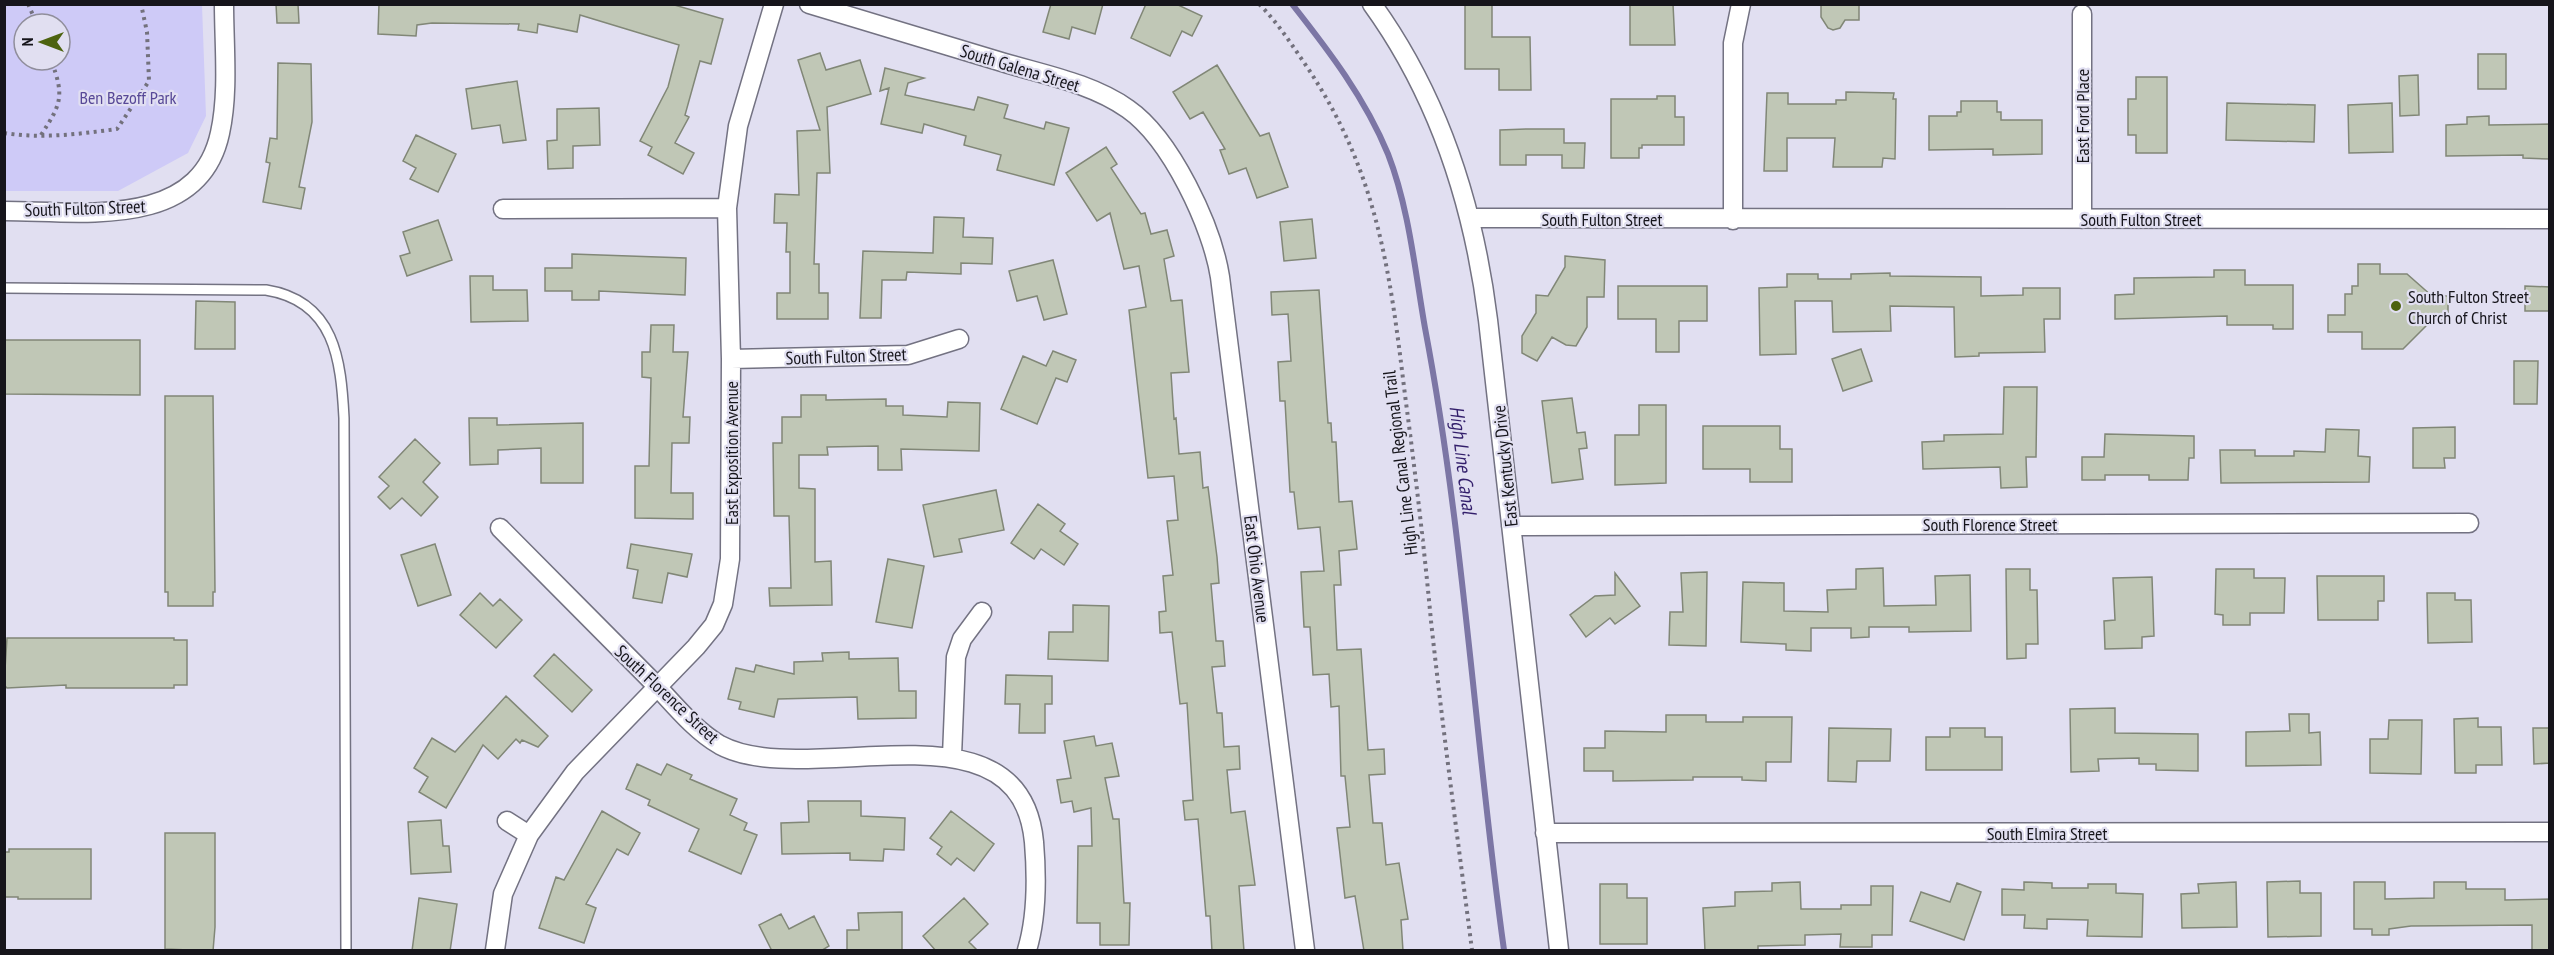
<svg xmlns="http://www.w3.org/2000/svg" width="2554" height="955" font-family="'PT Sans Narrow',sans-serif">
<style>
.green{fill:#cecaf7;fill-rule:evenodd}
.lines{fill:none;stroke-linecap:round;stroke-linejoin:round}
.stream{stroke:#7c76a5;stroke-width:6}
.building{fill:#c0c7b6;stroke:#818777;stroke-width:1.5}
.lane-casing{stroke:#737282;stroke-width:12}
.street-casing{stroke:#737282;stroke-width:21}
.path{stroke:#73717d;stroke-width:4;stroke-dasharray:3 4.5;stroke-linecap:butt}
.lane{stroke:#fff;stroke-width:9}
.street{stroke:#fff;stroke-width:18}
.poi-dot{fill:#4d630f;stroke:#e1dff1;stroke-width:2}
.labels{text-anchor:middle;dominant-baseline:central;stroke-width:4.5;stroke-linejoin:round;paint-order:stroke}
.street-label{font-size:18px;fill:#16151b;stroke:#e1dff1}
.park-label{font-size:18px;fill:#574897;stroke:#e1dff1}
.poi-label{font-size:18px;fill:#16151b;stroke:#e1dff1;text-anchor:start}
.water-label{font-size:20px;font-style:italic;fill:#331f6b;stroke:#e1dff1}
</style>
<rect width="100%" height="100%" fill="#e1dff1"/>
<path class="green" d="M4 5H202L206 116 188 153 118 191H5ZM24 24H60V60H24Z"/>
<g class="lines">
<path class="stream" d="M1292 4C1329 51 1365 98 1388 154 1409 208 1415 271 1425 328 1464 533 1475 743 1504 950"/>
</g>
<path class="building" d="M276 4H298L299 23H277Z
M379 4H671L723 19 711 64 700 61 685 115 689 117 675 143 694 153 683 174 648 155 652 147 640 141 668 87 679 45 580 15 577 32 538 24 537 33 518 30 519 24 432 23 417 25 416 36 378 34Z
M1051 4H1103L1095 34 1072 27 1069 39 1043 32Z
M1146 4H1176L1202 16 1192 36 1182 31 1170 56 1131 38Z
M1465 4H1492V37H1530L1531 90H1499V69H1465Z
M1630 4H1673L1675 45H1630Z
M1821 4H1859V20H1845L1840 28 1833 30 1828 28 1821 17Z
M820 53 826 70 860 60 871 94 827 107 830 173H817L814 264H819V293H828V319H777V293H790V252H786L787 223H774L775 194 799 195 797 131 820 130 798 60Z
M2478 54H2506V89H2478Z
M278 63 311 64 312 122 299 187 305 188 301 209 263 202 270 163 266 162 270 138 277 139Z
M1217 65 1260 136 1269 133 1288 187 1257 198 1246 168 1229 174 1220 150 1225 149 1203 112 1190 119 1173 92Z
M885 68 924 78 908 83 905 95 974 110 978 97 1008 105 1004 118 1044 129 1046 122 1069 128 1054 185 997 170 1001 155 964 145 966 136 924 124 922 133 881 124 889 88 880 91Z
M2418 75 2419 115 2400 116 2399 76Z
M2136 77H2167V153H2136V135H2128V99H2136Z
M517 81 526 140 503 143 500 125 472 129 466 89Z
M1846 92 1894 93 1893 99H1896L1895 159 1883 158 1882 167H1833L1835 138H1787V171H1764L1767 93H1788V104H1836V100H1846Z
M1657 96H1675V117H1684V145H1642V148H1639V158H1611V99H1657Z
M1961 101H1997V112H2001V120H2042V154L1993 155V149L1929 150V116H1957V112H1961Z
M2227 103 2315 105 2314 142 2226 140Z
M2392 103 2393 152 2349 153 2348 105Z
M599 108 600 145 573 146V168L548 169 547 141 557 140V109Z
M2489 116V125L2550 124V159L2523 158V155L2446 156V125L2467 124V117Z
M1526 129H1564V143H1585L1584 168H1562V155H1526V165H1500V130Z
M416 135 456 154 438 192 410 179 416 168 403 161Z
M1106 147 1117 164 1111 168 1141 214 1145 213 1151 234 1167 230 1174 256 1164 259 1171 301 1182 300 1189 372 1171 373 1174 419 1176 418 1179 454 1200 452 1203 488 1208 487 1217 557 1219 583 1211 584 1216 641H1223L1225 666 1212 667 1217 713H1222L1224 747 1239 746 1240 769 1227 770 1231 813 1245 811 1255 885 1239 886 1244 951H1212L1210 916H1206L1198 819 1185 820 1183 801 1193 800 1187 703 1180 704 1172 632 1160 633 1159 612 1166 611 1163 576 1173 575 1167 521 1178 520 1174 476 1148 478 1129 310 1146 307 1139 266 1124 269 1110 213 1097 221 1066 173Z
M934 217 964 218 963 237 993 238 992 264 961 263V274L907 272 906 280H882L881 318H860L863 251 933 253Z
M1312 219 1316 258 1284 261 1280 222Z
M438 220 452 260 407 276 400 256 410 253 403 232Z
M572 254 686 258 685 295 599 291V300H572V291H545V268H572Z
M1565 256 1605 260 1604 297H1587V327L1576 346 1566 345 1552 337 1537 361 1522 353V336L1536 313V295L1548 296 1565 267Z
M1053 260 1067 314 1044 320 1037 296 1017 301 1009 271Z
M2358 264H2380V274H2407L2432 296H2448V320H2432L2403 349H2362V332H2328V315H2345V294H2352V286H2358Z
M2214 270H2245V285H2293V329H2273V325H2227V316L2115 319V295L2134 294V278L2214 277Z
M1890 273V276L1981 277V296L2023 295V288H2060V319H2044L2045 352 1979 353V356L1955 357 1954 307 1890 306 1891 331 1833 332 1832 301H1795L1796 354 1760 355 1759 288 1787 287V274H1818V279H1851V274Z
M470 276H493V290H527L528 321 471 322Z
M1618 286H1707V321H1679V352H1656V319H1618Z
M2525 286 2550 287V311H2525Z
M1319 290 1328 423H1331L1332 442H1336L1339 502 1352 501 1357 549 1339 551 1341 585H1334L1337 650 1361 649 1368 750 1384 749 1385 774 1369 775 1373 823H1382L1386 865 1399 863 1408 919 1401 920 1403 951H1364L1355 896 1345 898 1337 828 1350 827 1345 776H1341L1339 706 1331 707 1329 674 1313 675 1310 627H1304L1301 572 1324 571 1320 527 1298 529 1294 492H1290L1285 401H1280L1278 362 1291 361 1288 314 1272 315 1271 292Z
M196 301 235 302V349H195Z
M651 325H674L673 352H688L683 417H690L689 443H672L671 493H693V519L635 518V466H649L651 378 642 377V352H650Z
M4 340H140V395L5 394Z
M1861 349 1872 381 1843 391 1832 359Z
M1053 351 1076 360 1067 382 1056 378 1037 424 1001 409 1023 356 1046 366Z
M2514 361H2538L2537 404H2514Z
M2004 387H2037L2036 457H2026L2027 487 2001 488 2000 467 1923 469 1922 442 1944 441V435L2003 434Z
M801 395H826V400L886 399V406H903V415L947 417 948 402 980 403 979 451 901 449 902 470H878V446L827 447 828 455H799V488L815 489V562L831 561 832 605 770 606 769 588H791L789 516H774L773 443H782V417H801Z
M165 396H213L215 592H213V606H168V592H165Z
M1572 398 1577 433 1585 432 1587 448 1579 449 1583 479 1552 483 1542 401Z
M1639 405H1666V483L1615 485V435H1639Z
M469 418H497V425L583 423V483H541V448L498 450V464L470 465Z
M1703 426H1780V449H1792V482H1750V469H1703Z
M2455 427V458H2444L2445 468H2413V428Z
M2326 429 2359 430 2358 456 2370 457 2369 482 2221 483 2220 450H2255V456H2294V451L2325 452Z
M2105 434 2194 436V458H2189L2188 480H2149V475H2105V480H2082V457H2104Z
M415 439 440 463 423 482 438 497 421 516 402 498 390 509 378 497 389 486 379 477Z
M996 490 1004 530 959 539 962 552 934 557 923 505Z
M1038 504 1065 524 1060 531 1078 544 1064 565 1041 549 1034 559 1011 543Z
M435 544 451 595 418 606 401 555Z
M631 544 692 554 687 577 668 573 662 603 633 598 638 570 627 568Z
M888 559 924 566 912 628 876 622Z
M1883 568 1884 606 1936 605 1935 576 1970 575 1971 631 1909 632V627H1869V637L1851 638V628H1811V651L1786 650V644L1741 642 1743 582 1784 583V611L1828 612 1827 590 1856 589V569Z
M2006 569H2030V590H2037L2038 644H2026V658L2007 659Z
M2216 569H2254V578H2285L2284 613H2250V625H2223V615L2215 614Z
M1707 572 1706 646 1669 645 1670 612H1683L1681 573Z
M1615 573 1640 606 1615 624 1610 618 1586 637 1570 615 1595 596 1615 595Z
M2317 576H2384V601H2378V620H2318Z
M2152 577 2154 636 2142 637V648L2105 649 2104 621 2115 620 2113 578Z
M480 593 493 606 500 599 522 620 496 648 460 615Z
M2427 593H2455V600H2471L2472 642 2428 643Z
M1073 605 1109 606 1108 661 1048 659 1049 632H1073Z
M7 638H174V640H187V685H174V688H66V685L7 688 4 685Z
M849 652V659L898 658 899 691H916V718L858 719 857 697 778 699 774 717 739 709 741 702 728 699 736 668 754 672 756 665 794 674V662L823 661 822 653Z
M554 654 592 690 572 712 534 676Z
M1006 675 1052 676V704H1045V733H1019L1020 704H1005Z
M506 696 548 736 538 747 522 740 520 743 516 739 498 759 483 745 446 808 419 792 428 777 414 768 432 738 455 752Z
M2115 708V733L2198 734V771L2156 770V764H2139V758L2098 759 2099 771 2071 772 2070 709Z
M2289 714H2309V733L2320 732 2321 765 2246 766V732L2290 731Z
M1666 715H1706V722H1743V717H1792L1791 762H1766V781L1742 780V777H1693V780L1613 781V771H1584V748H1605V731L1666 732Z
M2478 718V727H2501L2502 765H2476V773H2455L2454 719Z
M2389 720H2422L2421 774 2370 773V739H2388Z
M1829 728 1891 729 1890 761H1857L1856 782 1828 781Z
M1950 728H1985V737H2002V770H1926V737H1950Z
M2533 728H2550V763L2534 764Z
M1094 736 1096 746 1112 743 1119 776 1105 778 1113 819H1119L1124 903H1130L1129 945H1100V923H1077L1078 846H1092L1091 808 1074 812 1072 801 1061 803 1057 780 1071 778 1064 741Z
M637 764 661 775 667 764 692 775 690 779 737 799 730 815 747 823 744 830 757 835 741 874 689 851 699 829 648 805 650 800 626 789Z
M808 801H861V816L905 818 904 850 884 849 883 861 850 860V853L782 854 781 823 809 822Z
M602 811 640 833 628 855 617 849 586 904 596 908 584 943 539 928 556 877 564 880Z
M951 811 994 844 974 871 957 858 951 865 937 854 942 847 930 838Z
M441 820 443 846H449L451 872 411 874 408 822Z
M165 833H215V927L213 951 165 949Z
M9 849H91V899H18V897H4V852H9Z
M2300 881V893H2321V936L2268 937 2267 882Z
M1800 882 1801 909H1841V905H1871V886H1893L1892 935H1872V947H1840L1841 934 1805 935V945L1758 946V951H1705L1703 908 1735 906V892L1772 891V883Z
M2024 882 2052 883V888H2088V884H2116V893L2143 894 2142 937 2087 936 2088 920 2047 919V929L2024 928 2025 915H2002V889L2024 890Z
M2236 882 2237 927 2182 928 2181 894 2199 893 2198 884Z
M2354 882H2385V899L2434 898V882H2466V889H2505V900L2550 899V950H2532V925L2411 926 2389 929V935H2372V929H2354Z
M1957 883 1981 892 1964 940 1910 921 1921 892 1950 902Z
M1600 884H1627V898H1647V944H1600Z
M419 898 457 904 450 951H412Z
M964 898 988 924 969 942 978 951H936L923 936Z
M902 912V951H847V930H859L858 913Z
M781 914 789 929 814 916 829 946 821 951H772L759 925Z"/>
<g class="lines">
<g class="lane-casing">
<path id="lane" d="M4 288 266 290C335 301 341 360 344 418L346 950"/>
</g>
<g class="street-casing">
<path id="street" d="M809 4C874 24 940 43 1005 63 1046 75 1093 84 1128 109 1171 139 1212 226 1220 277L1305 950
M1372 4C1440 98 1474 207 1488 320L1559 950
M2082 14V219
M503 209 727 208
M4 211C80 211 199 231 220 133 229 92 224 46 224 4
M1470 218 2550 219
M1733 220V43L1741 4
M731 359 908 355 959 339
M1511 526 2469 523
M500 528C549 577 598 627 647 676 669 698 692 729 720 745 807 792 1020 693 1034 842 1037 878 1037 917 1027 950
M952 756 956 657 962 639 982 612
M507 821 529 835
M1545 833 2550 832
M495 950 503 894 529 835 575 772 696 647 714 625 723 604 730 559 731 359 727 208 738 126 774 4"/>
</g>
<path class="path" d="M28 4 37 24
M1259 4C1278 23 1292 45 1307 67 1378 173 1390 272 1405 395 1415 470 1424 546 1431 621 1443 731 1458 841 1472 950
M4 133C42 139 79 134 117 129L149 81 147 32 141 4
M41 135C61 104 65 97 51 60"/>
<use href="#lane" class="lane"/>
<use href="#street" class="street"/>
</g>
<circle class="poi-dot" cx="2396" cy="306" r="6"/>
<g class="labels">
<g class="street-label">
<text transform="translate(1020 68) rotate(17)">South Galena Street</text>
<text transform="translate(2082 116) rotate(-90)">East Ford Place</text>
<text transform="translate(85 208) rotate(-2)">South Fulton Street</text>
<text x="1602" y="219">South Fulton Street</text>
<text x="2141" y="219">South Fulton Street</text>
<text transform="translate(846 356) rotate(-2)">South Fulton Street</text>
<text transform="translate(731 453) rotate(-90)">East Exposition Avenue</text>
<text transform="translate(1400 463) rotate(-97)">High Line Canal Regional Trail</text>
<text transform="translate(1505 466) rotate(-96)">East Kentucky Drive</text>
<text x="1990" y="524">South Florence Street</text>
<text transform="translate(1257 569) rotate(83)">East Ohio Avenue</text>
<text transform="translate(667 694) rotate(43)">South Florence Street</text>
<text x="2047" y="833">South Elmira Street</text>
</g>
<g class="park-label">
<text x="128" y="97">Ben Bezoff Park</text>
</g>
<g class="poi-label">
<text x="2408" y="296">South Fulton Street<tspan x="2408" dy="21">Church of Christ</tspan></text>
</g>
<g class="water-label">
<text transform="translate(1463 460) rotate(83)">High Line Canal</text>
</g>
</g>
<rect width="2554" height="955" fill="none" stroke="#16151b" stroke-width="12"/>
<g transform="translate(42 42) rotate(270)"><circle r="28" fill="#e1dff1" stroke="#908e9b" stroke-width="1.5"/>
<path d="M0-4.5L10 22L0 15L-10 22Z" fill="#4d630f"/>
<text y="-9" font-size="16" font-weight="bold" text-anchor="middle" fill="#16151b">N</text>
</g>
</svg>
